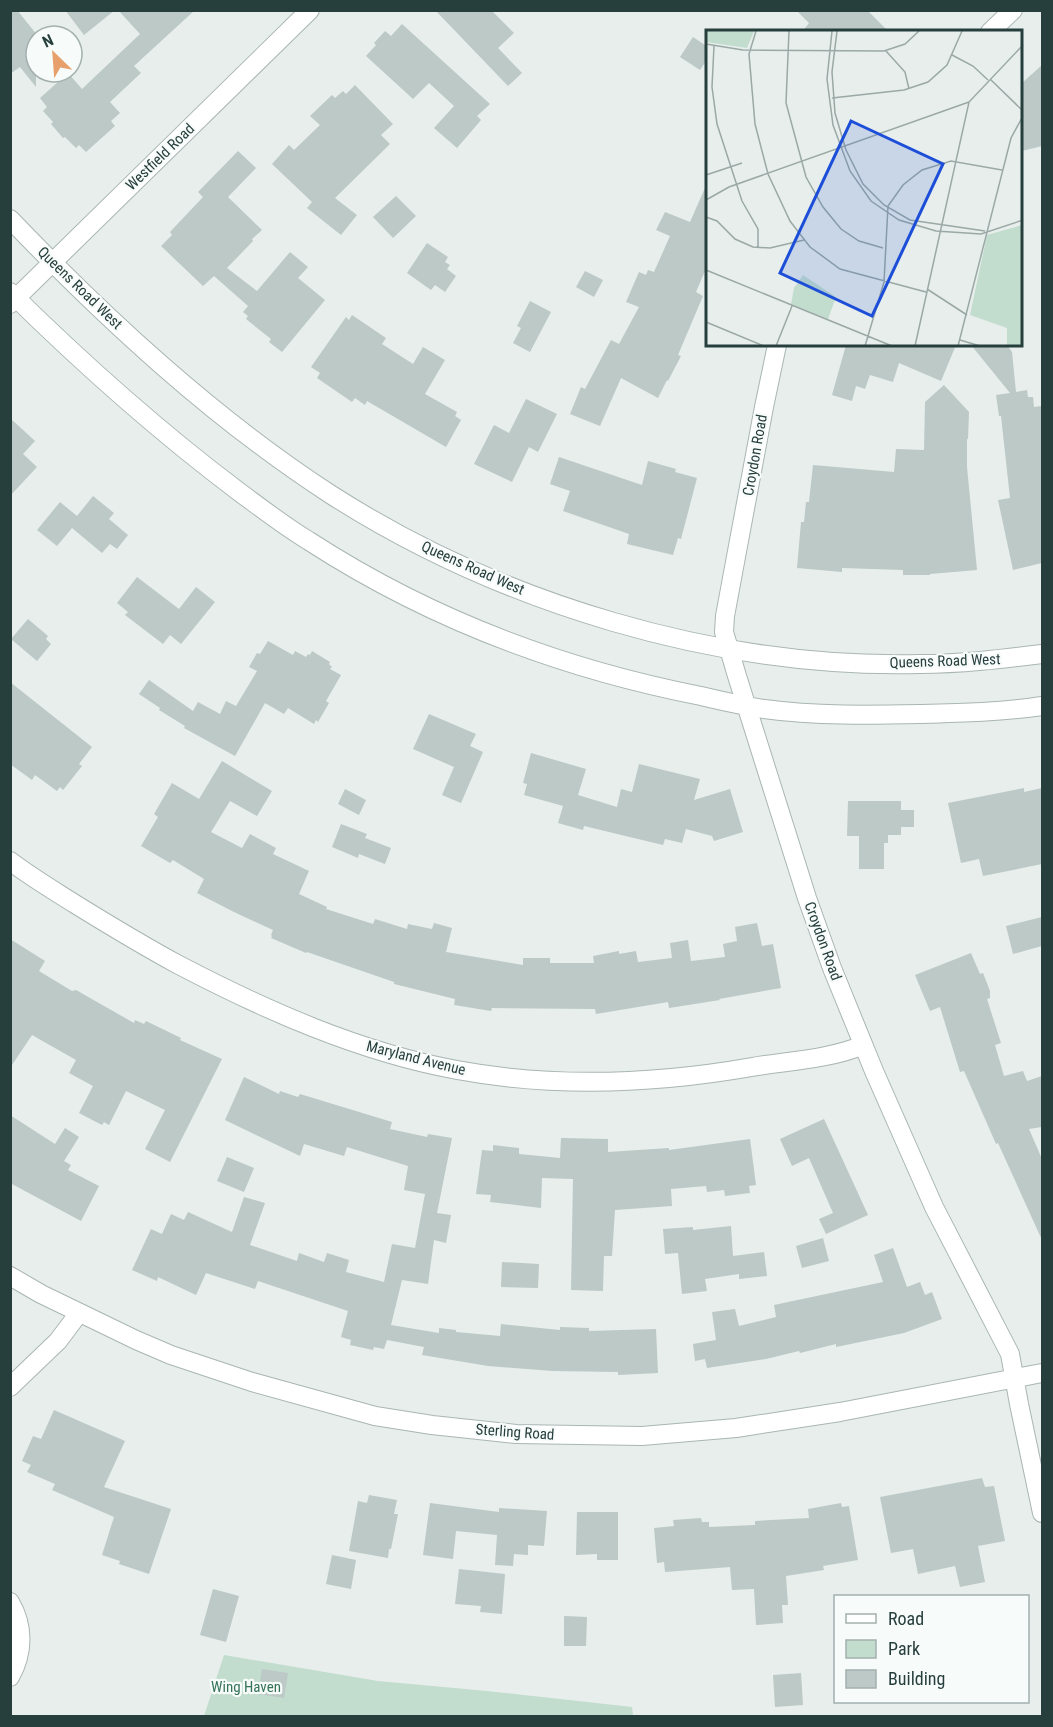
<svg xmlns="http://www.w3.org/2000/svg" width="1053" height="1727" font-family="'Roboto Condensed',sans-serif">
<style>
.green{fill:#c2ddce}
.building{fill:#bcc9c6}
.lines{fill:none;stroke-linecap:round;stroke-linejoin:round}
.minor-casing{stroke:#a9b6b4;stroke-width:20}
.minor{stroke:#fff;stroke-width:18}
.labels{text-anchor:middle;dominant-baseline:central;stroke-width:4.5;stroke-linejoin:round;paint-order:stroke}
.street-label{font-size:15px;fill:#263f3d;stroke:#f7fbf9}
.park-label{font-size:15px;fill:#347358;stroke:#f7fbf9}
.inset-road{fill:none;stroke:#9aa8a6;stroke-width:1.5}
.view{fill:#1d4ed8;fill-opacity:0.15;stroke:#1d4ed8;stroke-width:3}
.inset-edge{fill:none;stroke:#263f3d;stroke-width:3}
</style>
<rect width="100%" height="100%" fill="#e7eeec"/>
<path class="green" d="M224 1655 378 1681 487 1691 632 1707 633 1716H204Z"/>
<path class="building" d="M10 10H17L38 36H34L36 38V87L20 67 10 74Z
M65 10H115L84 35Z
M118 10H195L134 66 141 73 110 102 120 113 111 121 115 126 86 152 79 145 76 148 65 137 63 138 51 124 53 122 43 111 47 107 40 98 68 73 82 89 140 34Z
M435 10H491L514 33 498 48 522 73 508 86Z
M796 10H867L889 32H802L809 23Z
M402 24 490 104 477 116 481 120 457 148 434 128 454 106 429 83 413 99 366 56 376 45 374 43 385 31 391 36Z
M693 37 708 47V58L700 70 680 57Z
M1042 65V146L1022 151V83Z
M355 85 393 124 381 135 390 144 335 198 357 215 341 235 307 208 312 202 272 164 289 145 294 150 320 125 310 116 332 95 335 98 343 91 346 94Z
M238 151 256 168 228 197 262 230 252 239 253 241 227 268 257 291 290 252 308 267 298 278 325 300 282 352 269 342 271 339 246 319 248 316 243 312 248 306 214 276 203 286 161 246 172 235 170 232 203 197 198 192Z
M708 181V264L696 292 703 296 678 355 681 356 668 381 667 380 658 398 621 378 600 426 570 414 581 387 585 389 611 340 619 344 639 307 626 302 639 272 646 275 648 270 654 272 670 236 656 230 665 212 690 222Z
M396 196 416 216 393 238 373 217Z
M427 243 448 257 445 262 450 265 447 269 456 276 445 292 435 285 431 290 407 273Z
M585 271 603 280 594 297 576 287Z
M530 301 551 312 530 352 513 343 521 328 517 326Z
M352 315 386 338 382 344 413 364 423 347 445 360 425 394 457 412 455 416 461 420 446 447 367 401 365 405 355 398 352 402 317 378 320 373 311 367 346 317 349 320Z
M846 345H956L941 381 899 363 893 382 870 375 865 389 856 386 852 401 832 395Z
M971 345H1007L1012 352 1016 392 1027 390 1028 397H1033L1034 407 1041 406 1042 418V563L1013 570 998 500 1010 498 1001 416H999L996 395 1010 393Z
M944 385 969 412 968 439H967V467L977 570 930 574V575H903V570L842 568V572L797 568 801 522H804L806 502H809L813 465 894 472 896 449 924 450 925 402Z
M526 399 557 414 538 452 529 447 512 482 474 464 494 425 509 433Z
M10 418 35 441 23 454 37 467 10 496Z
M559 457 642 485 648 461 676 469 675 472 697 478 681 539 678 538 673 555 627 544 629 534 563 511 570 491 550 484Z
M93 496 114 513 109 519 128 535 117 549 110 544 102 553 72 528 57 546 37 530 60 502 77 516Z
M137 577 179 609 196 587 215 602 181 644 170 635 163 644 125 615 128 612 117 603Z
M28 619 48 636 46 639 51 644 37 661 11 639Z
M268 641 293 655 295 651 306 657 308 654 310 655 312 651 330 662 329 664 332 667 330 669 341 675 326 701 329 703 318 722 316 720 314 724 288 708 284 714 265 703 235 756 184 728 185 726 159 710 160 708 139 694 149 680 193 711 198 702 220 714 226 701 236 706 257 671 249 667 257 653 260 654Z
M10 682 92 747 79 764 82 766 63 790 60 787 57 791 35 775 32 780 10 764Z
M429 714 476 734 470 746 483 752 461 803 442 795 454 767 413 749Z
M531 753 586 769 578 795 617 807 621 789 632 792 639 764 700 779 694 800 730 789 743 832 714 841 712 836 686 829 682 843 665 839 663 845 584 826 583 830 558 823 563 806 524 795 527 784 523 783Z
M222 761 272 791 257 816 230 801 211 832 242 848 250 834 276 848 273 854 309 871 299 894 327 907 326 909 373 924 375 919 407 929 408 924 432 929 434 923 452 928 446 952 523 965V958H550V963H594L593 956 619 951V954L636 951 638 962 672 958 670 943 688 940 691 961 725 957 723 944 737 941 735 927 757 923 762 946 773 944 781 988 719 999 720 1000 669 1008 668 1002 596 1014 595 1009 492 1008 491 1011 454 1005 455 999 394 984V982L307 952 306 953 271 938 272 936 271 935 273 930 234 912 197 893 204 879 173 860 170 863 141 846 158 817 154 814 172 783 199 799Z
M1024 788V792L1042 788V864L983 876 979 859 961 863 948 803Z
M345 789 366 800 359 815 338 804Z
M848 801H901V810H914V827H901V835H888V843H884V869H859V836H847Z
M341 824 367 834 365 838 391 848 385 864 359 854 358 858 332 847Z
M1042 917V946L1013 954 1006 926Z
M10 939 45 961 39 971 72 991 76 990 134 1023 135 1020 144 1024 146 1021 181 1038 180 1040 222 1059 170 1162 145 1149 165 1110 126 1091 109 1125 104 1122 102 1125 79 1113 93 1086 69 1073 76 1060 32 1035 10 1068Z
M971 953 980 974 983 973 990 991V998L987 999 1001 1043 995 1045 1004 1076 1023 1071 1027 1081 1042 1076V1127L1029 1129 1042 1159V1240L998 1143 996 1144 964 1071 960 1072 940 1007 930 1011 915 975Z
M244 1077 279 1094 280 1091 298 1097 300 1094 392 1122 390 1129 427 1137 428 1134 452 1138 437 1213 451 1215 446 1243 434 1240 428 1284 402 1280 391 1325 439 1333V1328L456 1330V1332L500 1336 501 1324 560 1330V1327L589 1328V1331L656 1329 658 1373 618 1375V1372L552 1371 488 1366 422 1355 424 1347 387 1340 384 1349 374 1347 373 1350 350 1345 351 1340 341 1337 348 1311 258 1281 255 1289 206 1273 196 1295 158 1277 157 1281 132 1270 151 1229 162 1234 171 1214 184 1220 188 1212 232 1232 244 1197 265 1203 250 1245 297 1261 299 1253 324 1262 327 1253 349 1260 346 1272 384 1282 392 1244 415 1248 425 1194 404 1190 408 1166 347 1147 344 1156 304 1144 300 1156 225 1120Z
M10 1115 55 1144 65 1128 79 1137 64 1161 71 1165 68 1170 99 1186 81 1221 10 1183Z
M824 1119 868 1215 826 1234 819 1219 833 1213 809 1158 792 1166 780 1139Z
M561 1138 608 1139V1152L669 1148V1150L750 1139 756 1185 749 1186 750 1193 725 1196 724 1190 707 1192 706 1186 671 1189 672 1206 615 1210 612 1256H604L603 1291 571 1290 573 1179 542 1178 541 1208 490 1202 491 1195 476 1194 482 1150 493 1151V1145L519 1148V1154L560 1158Z
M227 1157 254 1168 244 1192 217 1181Z
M731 1226 733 1256 764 1252 767 1276 739 1279V1274L705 1279 707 1291 682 1294 678 1253 665 1254 663 1229 693 1227V1230Z
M823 1238 829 1261 802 1268 796 1246Z
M893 1248 907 1287 920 1282 925 1295 932 1292 942 1319 904 1333 836 1347V1344L800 1353 799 1351 766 1359 707 1368 705 1359 695 1361 693 1344 716 1340 712 1312 735 1309 739 1326 776 1317 774 1305 883 1282 874 1255Z
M502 1262 539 1264 538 1288 501 1287Z
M54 1410 125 1441 104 1487 171 1509 149 1574 119 1564 120 1561 102 1555 114 1517 52 1490 55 1484 27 1472 31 1465 22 1461 33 1436 41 1439Z
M982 1478 985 1487 994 1486 1005 1541 978 1546 985 1582 960 1587 955 1566 918 1574 913 1549 891 1553 880 1497Z
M369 1495 397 1500 394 1514H398L391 1549H389L388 1558 349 1551 358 1501 367 1503Z
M430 1503 499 1512V1508L547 1511 544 1546 528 1545V1555L514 1554 513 1566 495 1565 497 1535 456 1531 453 1559 423 1555Z
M841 1503 842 1507 849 1506 858 1560 823 1566 824 1570 786 1576 788 1605H782L783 1623 756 1625 754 1589 732 1590 730 1567 665 1572 664 1562 657 1563 654 1528 674 1526 673 1520 701 1518 702 1522H709V1527L755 1525V1521L809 1518 808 1509Z
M577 1512H618V1560H597V1554L576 1555Z
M332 1555 356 1560 351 1589 326 1584Z
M459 1569 505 1574 502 1614 480 1612 481 1606 455 1604Z
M213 1589 239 1596 226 1642 200 1635Z
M564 1616 587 1617 586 1646H564Z
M262 1669 288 1673 284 1698 258 1694Z
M801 1673 803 1705 775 1707 773 1675Z"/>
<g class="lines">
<g class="minor-casing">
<path id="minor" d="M990 32 1013 10
M10 219C107 320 213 418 330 494 500 603 717 669 920 664 961 664 1002 659 1042 654
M10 292C82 363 157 430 238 491 261 508 284 526 309 541 428 618 563 669 701 696 722 701 743 706 764 709 816 716 869 715 921 714 962 713 1002 712 1042 706
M10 304 310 10
M777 345 764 407 738 546 725 616 724 632 737 676 807 898 832 968 874 1071 934 1207 1010 1354 1019 1404 1042 1513
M10 861C31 877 53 890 75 904 109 925 142 945 177 964 265 1010 359 1052 457 1070 554 1088 655 1084 752 1067 787 1061 831 1059 863 1045
M10 1276 41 1294 136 1340 171 1355 252 1382 375 1416 432 1425 516 1434 642 1436 736 1428 840 1412 1042 1373
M10 1387 58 1341 79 1313
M10 1602C24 1626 24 1652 10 1677"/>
</g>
<use href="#minor" class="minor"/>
</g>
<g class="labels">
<g class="street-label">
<text transform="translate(160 157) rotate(-44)">Westfield Road</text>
<text transform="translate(80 288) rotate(44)">Queens Road West</text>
<text transform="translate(755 455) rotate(-80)">Croydon Road</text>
<text transform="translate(473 568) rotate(24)">Queens Road West</text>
<text transform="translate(945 661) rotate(-2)">Queens Road West</text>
<text transform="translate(823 941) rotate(70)">Croydon Road</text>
<text transform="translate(416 1058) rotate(14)">Maryland Avenue</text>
<text transform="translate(515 1432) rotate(4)">Sterling Road</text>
</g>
<g class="park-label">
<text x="246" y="1687">Wing Haven</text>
</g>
</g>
<g transform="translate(706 30)">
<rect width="316" height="316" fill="#e7eeec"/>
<path d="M0 1H48L41 18 0 12ZM316 195V316H301V298L264 285 281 205ZM97 245 130 267 122 289 85 274 88 258Z" fill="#c2ddce"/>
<path class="inset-road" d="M50 1 43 24 49 94 62 144 84 191 104 217 134 239 220 262M83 1 80 73 100 147 117 177 135 199 153 211 177 218M126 1 121 49 127 95 144 141 165 171 193 190 230 201 275 204 317 190M131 1 126 42 129 83 140 120 157 154 178 175 204 190 279 201M0 14 37 20 178 21 199 14 213 1M8 16 6 57 11 94 36 171 52 199V218M180 21 199 42 203 59M246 25 267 36 282 50M284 49 317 81M126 68 198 60 222 52 241 35 256 1M0 145 36 133M0 170 23 157 263 72M0 187 11 191 29 209 47 217 64 218 98 210M0 240 186 316M221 259 261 285M0 292 58 316M254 310 274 316M70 316 86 276M159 316 178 252 182 176 197 155 216 140 245 131 296 140M209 316 263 72 317 15M252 316 305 108 317 86"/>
<path class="view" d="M145 91 237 134 166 286 74 243Z"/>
<rect width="316" height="316" class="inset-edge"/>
</g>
<rect width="1053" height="1727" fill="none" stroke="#263f3d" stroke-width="24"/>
<rect x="834" y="1595" width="195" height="108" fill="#f7fbf9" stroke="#a3b0ae" stroke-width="1.5"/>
<rect x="846" y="1614" width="30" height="9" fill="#ffffff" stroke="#a3b0ae" stroke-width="1.5"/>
<text x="888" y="1625" font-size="18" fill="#263f3d">Road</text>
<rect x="846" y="1640" width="30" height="18" fill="#c2ddce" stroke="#a3b0ae" stroke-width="1.5"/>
<text x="888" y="1655" font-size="18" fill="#263f3d">Park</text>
<rect x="846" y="1670" width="30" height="18" fill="#bcc9c6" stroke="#a3b0ae" stroke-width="1.5"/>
<text x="888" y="1685" font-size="18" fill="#263f3d">Building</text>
<g transform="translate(54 54) rotate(335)"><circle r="28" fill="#f7fbf9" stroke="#a3b0ae" stroke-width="1.5"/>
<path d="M0-4.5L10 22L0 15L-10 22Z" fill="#e7a06b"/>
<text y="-9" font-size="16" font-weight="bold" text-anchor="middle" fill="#263f3d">N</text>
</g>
</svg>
